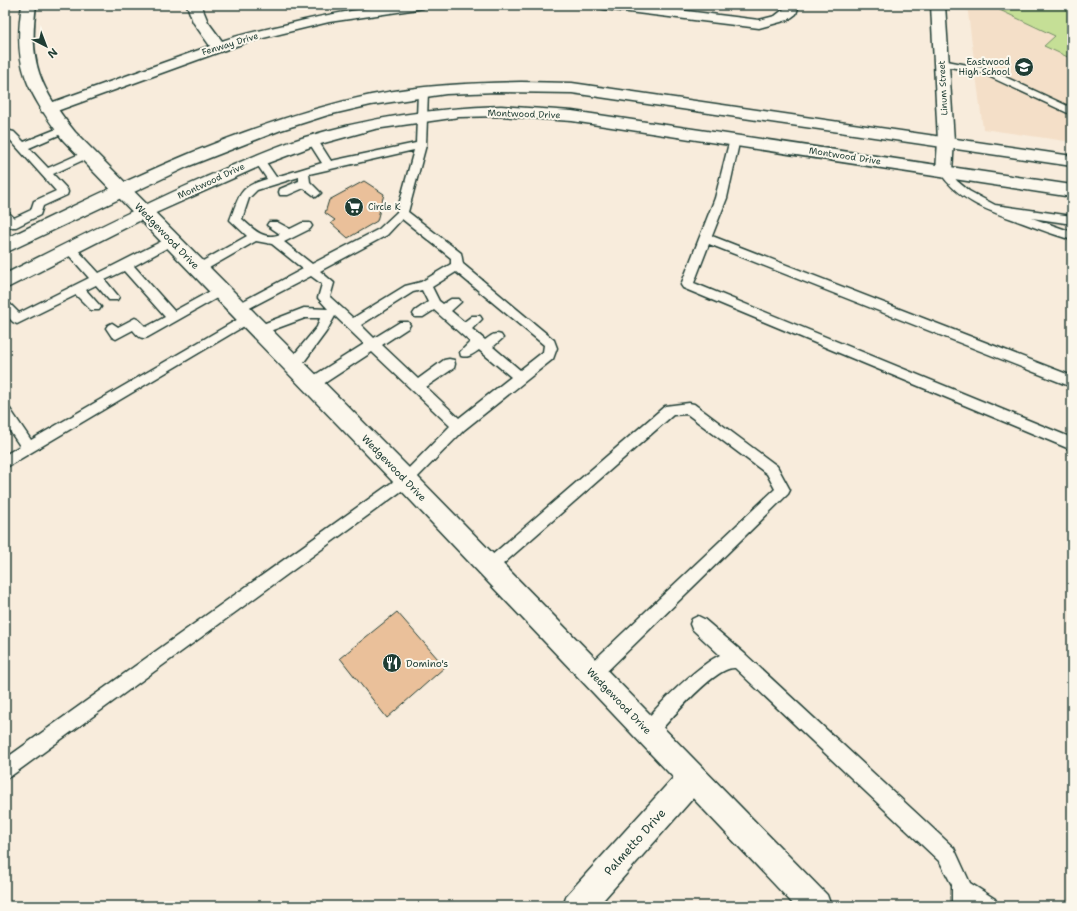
<svg xmlns="http://www.w3.org/2000/svg" width="1077" height="911" font-family="'Shantell Sans',sans-serif">
<style>
.built{fill:#f4dfc8}
.green{fill:#c5df96;stroke:#728e65}
.building{fill:#eac09a;stroke:#1f3d34}
.lines{fill:none;stroke-linecap:round;stroke-linejoin:round}
.service-casing{stroke:#1f3d34;stroke-width:3}
.minor-casing{stroke:#1f3d34;stroke-width:3}
.tertiary-casing{stroke:#1f3d34;stroke-width:3}
.secondary-casing{stroke:#1f3d34;stroke-width:3}
.service{fill:#fbf7ec;fill-rule:evenodd}
.minor{fill:#fbf7ec;fill-rule:evenodd}
.tertiary{fill:#fbf7ec;fill-rule:evenodd}
.secondary{fill:#fbf7ec;fill-rule:evenodd}
.labels{text-anchor:middle;dominant-baseline:central;stroke-width:4;stroke-linejoin:round;paint-order:stroke}
.far-street-label{font-size:9px;fill:#1f3d34;stroke:#fbf7ec}
.far-poi-label{font-size:9px;fill:#1f3d34;stroke:#fbf7ec;text-anchor:end}
.street-label{font-size:10px;fill:#1f3d34;stroke:#fbf7ec}
.poi-label{font-size:10px;fill:#1f3d34;stroke:#fbf7ec;text-anchor:start}
.near-street-label{font-size:12px;fill:#1f3d34;stroke:#fbf7ec}
</style>
<rect width="100%" height="100%" fill="#f8ecdc"/>
<filter id="ink" filterUnits="userSpaceOnUse"><feTurbulence type="fractalNoise" baseFrequency=".025" numOctaves="2"/><feDisplacementMap in="SourceGraphic" scale="8" xChannelSelector="R" yChannelSelector="G"/><feConvolveMatrix kernelMatrix="1 2 1 2 8 2 1 2 1" color-interpolation-filters="sRGB"/></filter>
<g filter="url(#ink)">
<path class="built" d="M967 5H1072V142L983 129Z"/>
<path class="green" d="M989 5H1072V59L1044 46 1055 36Z"/>
<path class="building" d="M364 181 384 194 377 221 348 238 331 223 335 220 325 213 329 200Z
M397 612 445 667 387 718 340 658Z"/>
<g class="lines">
<g class="service-casing">
<path id="service" d="M942 60 988 69 1072 108V115L982 73 939 65 937 63Z
M423 89 428 92 426 145 408 212 461 253 463 264 554 340 557 348 553 359 464 430 411 484 11 776 5 779V759L401 476 450 426 372 352 317 388 312 389 307 388 305 384 307 380 364 344 335 316 326 332 298 370 293 371 288 370 287 366 288 362 317 327 320 318H305L259 335 255 333 253 330 255 327 304 308 328 309 318 298 322 284 311 276 242 312H234L232 309 234 306 303 269 272 244 256 241 202 272H194L192 269 194 266 247 236 230 220C240 194 239 187 267 179L254 160 255 158H263L276 177 322 163 308 141 313 138 317 139 331 161 416 143 418 92ZM414 150 397 212 379 229 312 264 284 242 310 229 312 226 310 223H302L290 229 277 222H269L267 225 280 234C264 241 253 229 242 219L249 198 257 190 299 177V181L280 189 279 192 280 195H288L304 188 316 197 321 193 310 182 309 174ZM402 219 451 258V264L421 282 405 286 353 318 330 297 334 283 320 271 387 235ZM456 272 544 345 543 352 520 370 493 347 503 338 501 335C494 332 491 336 485 340L472 329 482 319 480 316H472L464 322 451 311 461 302 459 299H451L443 304 439 301 432 287ZM422 290 428 302 415 311 413 314 415 317H423L434 310 470 342 460 352 461 356C469 358 473 354 479 350L511 377 459 418 426 387 454 368 455 364 454 360 449 359 444 360 418 379 382 345 408 328 410 325 408 322H400L374 338 361 325 413 292Z
M64 126 68 127 69 129 68 131 29 148 48 168 84 152 88 151 93 154 92 156 53 174 67 189 68 192 67 195 43 206 40 215 16 227H8L5 223V212L9 213 14 218 31 210 34 201 56 191 5 134 10 131 14 132 24 142Z
M735 136 740 139 727 198 712 236 1072 376V387L709 244 694 283 1072 438V450L683 288 681 285 715 198 730 139Z
M944 168 948 169 957 181 969 191 995 205 1072 216V224L1032 218 1072 232V240C1055 235 1039 229 1023 223 990 211 959 202 939 171Z
M172 236 178 240 176 243 134 266 174 311 216 288H224L226 291 224 294 148 337C141 340 138 336 133 330L116 339 112 337 106 328 108 325 112 323 118 327 135 318 139 320 146 327 165 317 124 271 105 280 119 297 117 300H109L96 285 86 290 101 307 99 310H91L76 295 17 324 13 322 5 314V301L9 303 19 313 89 278 66 252 64 249 66 246H74L99 273Z
M247 314 251 316 253 319 251 322 5 468V455L20 446 5 424V407L10 409 31 440Z
M689 403 694 404 777 466 790 490 788 494 598 680 592 682 586 680 584 674 586 668 775 489 767 474 687 414 673 415 494 572 489 574 484 572 481 567 484 562 665 406Z
M698 616 704 619 745 654 954 848 970 883 995 899 998 906H952V885L940 862 735 668C715 666 668 722 654 738L648 741 642 738 639 732C648 712 700 664 720 655L692 629 690 624 692 619Z"/>
</g>
<g class="minor-casing">
<path id="minor" d="M187 5H201L208 22 222 41C242 34 263 30 284 25 331 13 376 5 425 5L423 8 418 9 329 22 247 42 54 112H42L40 109 42 106 210 46 193 22Z
M597 5H638L759 20 775 16 784 9 785 5H799L796 14 788 20 759 28 604 9 599 8Z
M692 764 702 768 706 778 702 788 598 906H563L567 895 682 768Z"/>
</g>
<g class="tertiary-casing">
<path id="tertiary" d="M22 5H36C28 63 40 88 75 132L414 473 827 895 831 906H795L398 487 63 140C28 92 12 66 22 5Z
M931 5H945L954 141 952 171 950 175 944 176 938 175 936 171 938 141Z"/>
</g>
<g class="secondary-casing">
<path id="secondary" d="M521 82 572 83 1072 156V166L572 93 496 92 446 94 371 105 328 115 281 130 189 166 5 253V239C123 182 241 123 371 95 420 85 471 83 521 82Z
M501 106 572 111 1072 185V197L572 121 501 116 459 117 375 129 313 146 265 164 149 216 5 289V274C71 241 136 208 204 178 236 164 268 149 302 138 367 118 433 108 501 106Z"/>
</g>
<use href="#service" class="service"/>
<use href="#minor" class="minor"/>
<use href="#tertiary" class="tertiary"/>
<use href="#secondary" class="secondary"/>
</g>
</g>
<defs>
<g id="school-disc" transform="scale(1)"><circle r="9.5" fill="#1f3d34" stroke="#fbf7ec"/><path d="M0-5L7-2L0 1L-7-2ZM-4 1L0 2.5L4 1V4Q0 6-4 4Z" fill="#fff"/></g>
<g id="supermarket-disc" transform="scale(1)"><circle r="9.5" fill="#1f3d34" stroke="#fbf7ec"/><path d="M-6-5.5h2.5l.6 2H6L4.5 2H-2.5L-4.4-4H-6ZM-1.5 3.2a1.3 1.3 0 1 0 .1 0ZM3 3.2a1.3 1.3 0 1 0 .1 0Z" fill="#fff"/></g>
<g id="restaurant-disc" transform="scale(1)"><circle r="9.5" fill="#1f3d34" stroke="#fbf7ec"/><path d="M-5-6h1v4h1v-4h1v4h1v-4h1v5L-1.5 .5V6h-2V.5L-5-1ZM5-6V6H3V1.5H1.5Q1.5-4 5-6Z" fill="#fff"/></g>
</defs>
<g fill-rule="evenodd">
<use href="#school-disc" x="1024" y="67"/>
<use href="#supermarket-disc" x="354" y="207"/>
<use href="#restaurant-disc" x="392" y="663"/>
</g>
<g class="labels">
<g class="far-street-label">
<text transform="translate(230 44) rotate(-17)">Fenway Drive</text>
<text transform="translate(943 88) rotate(-93)">Linum Street</text>
<text transform="translate(524 114) rotate(2)">Montwood Drive</text>
<text transform="translate(845 156) rotate(9)">Montwood Drive</text>
<text transform="translate(211 181) rotate(-25)">Montwood Drive</text>
</g>
<g class="far-poi-label">
<text x="1010" y="62">Eastwood<tspan x="1010" dy="10">High School</tspan></text>
<text x="368" y="207" text-anchor="start">Circle K</text>
</g>
<g class="street-label">
<text transform="translate(167 236) rotate(46)">Wedgewood Drive</text>
<text transform="translate(394 468) rotate(46)">Wedgewood Drive</text>
<text transform="translate(619 701) rotate(46)">Wedgewood Drive</text>
</g>
<g class="poi-label">
<text x="406" y="663">Domino's</text>
</g>
<g class="near-street-label">
<text transform="translate(635 842) rotate(-48)">Palmetto Drive</text>
</g>
</g>
<rect width="1077" height="911" fill="none" stroke="#fbf7ec" stroke-width="20"/>
<rect x="10" y="10" width="1057" height="891" fill="none" stroke="#1f3d34" stroke-width="1.5" filter="url(#ink)"/>
<g transform="translate(46 46) rotate(138)" stroke="#fbf7ec" stroke-width="3" paint-order="stroke">
<path d="M0-3L7 15L0 10L-7 15Z" fill="#1f3d34"/>
<text y="-6" font-size="11" font-weight="bold" text-anchor="middle" fill="#1f3d34">N</text>
</g>
</svg>
